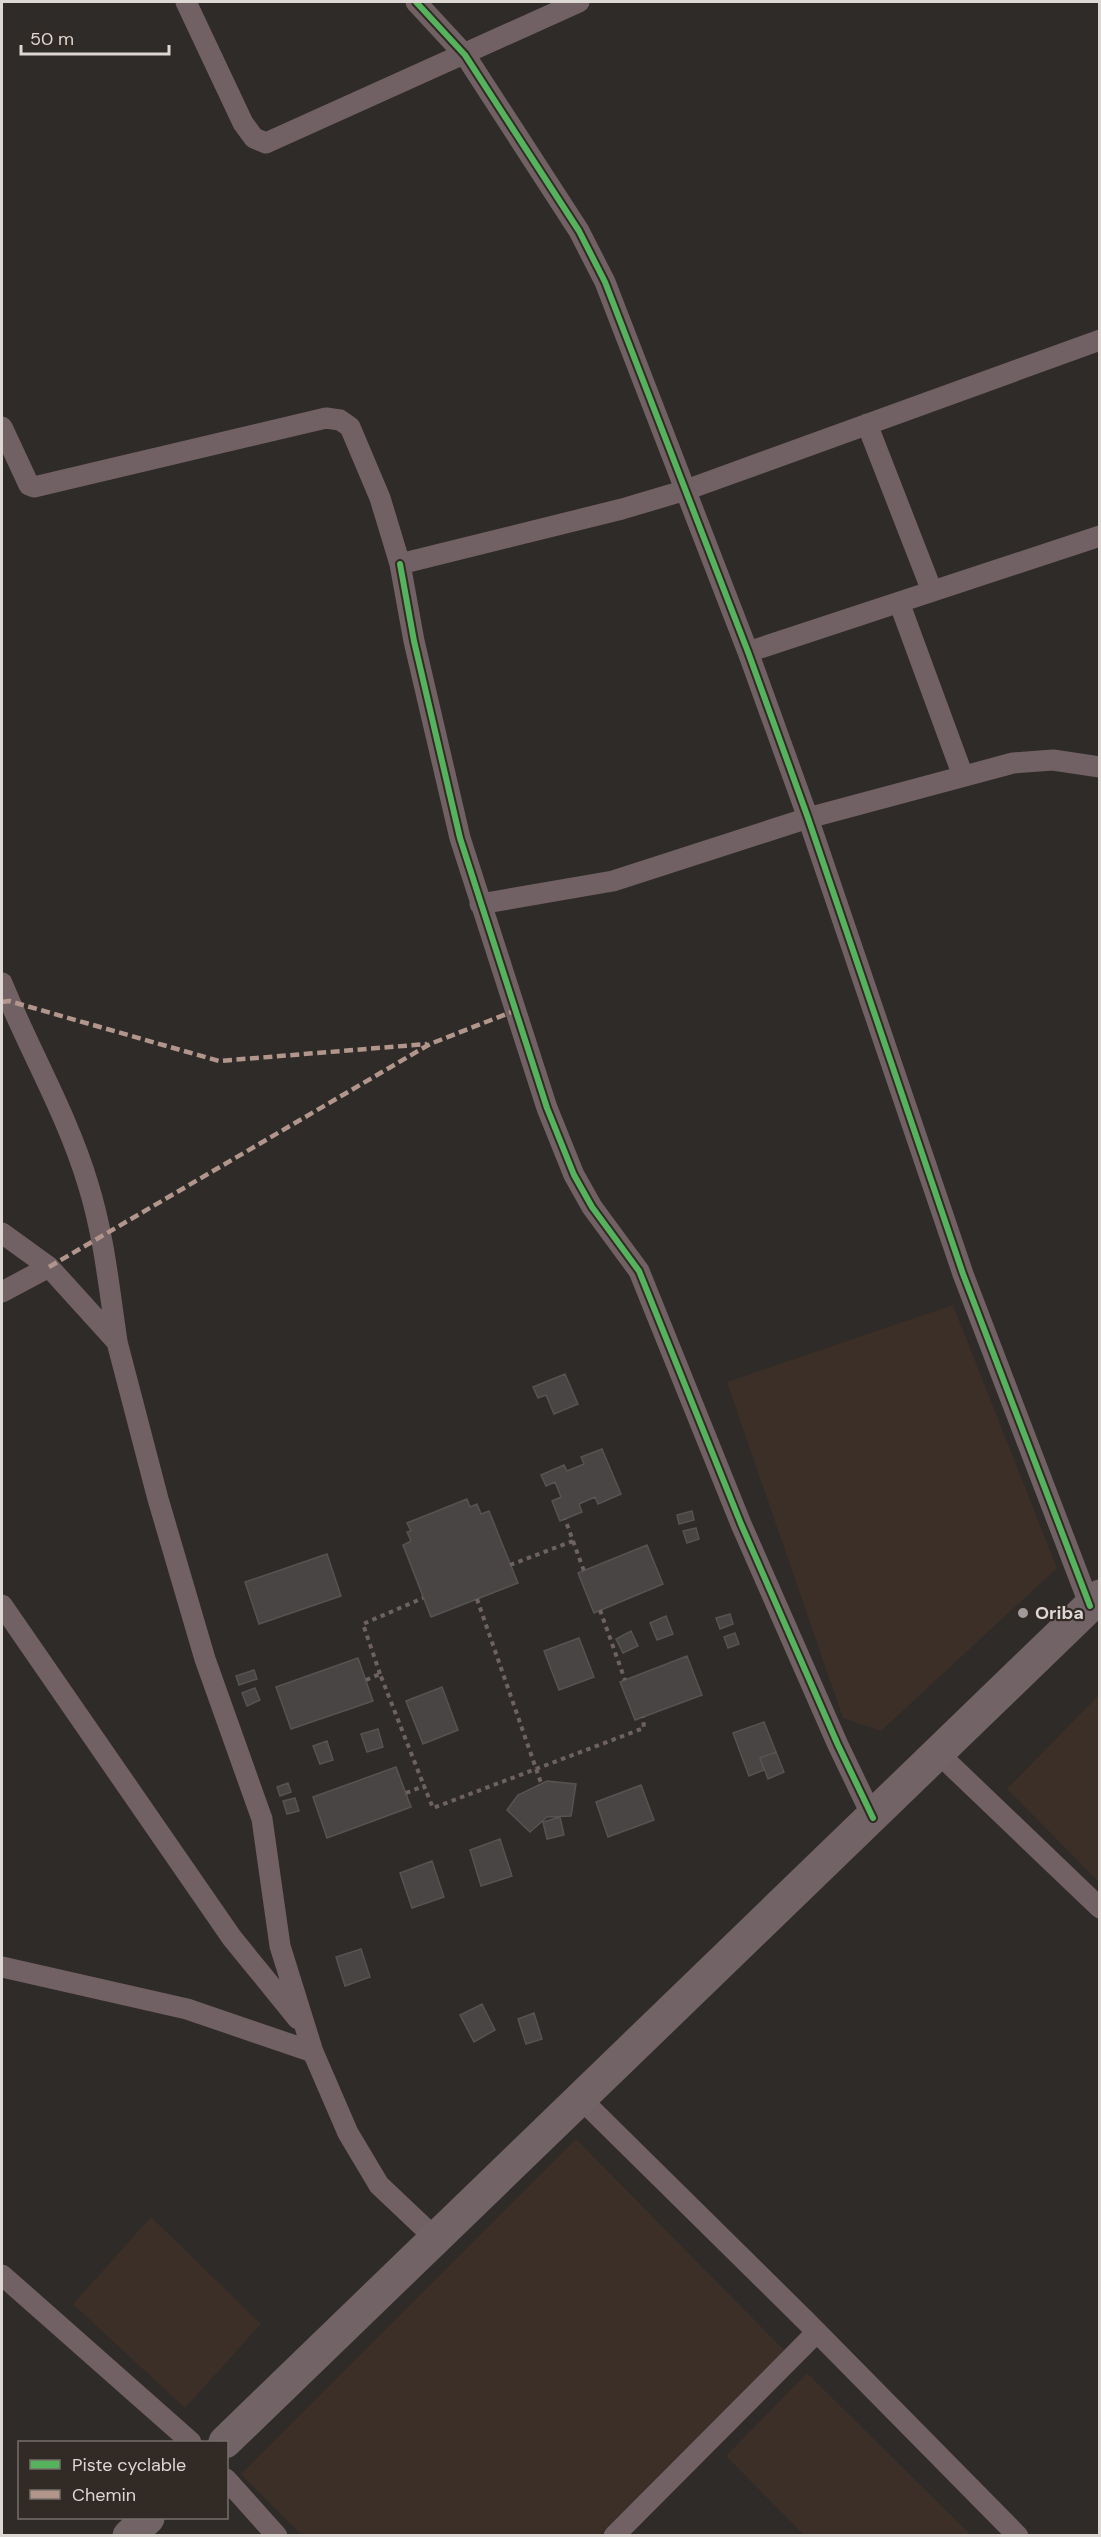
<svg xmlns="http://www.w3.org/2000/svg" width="1101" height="2537" font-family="'DM Sans',sans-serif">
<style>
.built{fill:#3c2f27}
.building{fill:#494545;stroke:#575353;stroke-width:1.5}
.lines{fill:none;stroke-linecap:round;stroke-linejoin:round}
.path{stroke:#6d6163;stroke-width:4;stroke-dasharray:4.5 4.5;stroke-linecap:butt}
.minor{stroke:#726164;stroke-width:21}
.trunk{stroke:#726466;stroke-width:33}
.quiet{stroke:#b2968c;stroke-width:4.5;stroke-dasharray:9 4.5;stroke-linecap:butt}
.cycleway-casing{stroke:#322a25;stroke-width:10}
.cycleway{stroke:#56b35d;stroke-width:6}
.poi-dot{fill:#a09b98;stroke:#322a25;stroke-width:2}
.labels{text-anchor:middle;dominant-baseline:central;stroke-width:4.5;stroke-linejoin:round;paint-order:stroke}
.poi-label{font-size:18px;font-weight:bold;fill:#ddd8d4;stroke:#322a25;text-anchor:start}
</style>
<rect width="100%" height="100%" fill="#2f2b28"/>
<path class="built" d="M953 1305 1057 1568 881 1731 843 1718 727 1382Z
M1099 1695V1882L1007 1789Z
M576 2139 784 2350 599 2535H302L241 2474Z
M151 2217 261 2324 185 2408 73 2304Z
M807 2373 971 2535H804L726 2456Z"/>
<path class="building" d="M565 1374 578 1404 554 1414 546 1395 538 1398 533 1387Z
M602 1449 621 1494 598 1504 595 1497 579 1504 582 1512 560 1521 552 1501 561 1497 555 1482 546 1486 541 1475 564 1465 567 1471 584 1464 581 1457Z
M467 1499 470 1507 477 1504 481 1514 489 1511 518 1583 431 1617 403 1545 411 1541 407 1532 411 1531 407 1523Z
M692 1511 694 1520 679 1524 677 1515Z
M696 1528 699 1539 687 1543 683 1531Z
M647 1545 663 1584 594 1613 578 1573Z
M327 1554 341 1596 259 1624 245 1582Z
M730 1614 733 1624 720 1629 716 1618Z
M666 1616 673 1634 657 1640 650 1623Z
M631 1631 638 1646 623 1653 616 1639Z
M735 1633 739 1644 728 1648 724 1637Z
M579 1638 594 1677 559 1690 544 1651Z
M687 1656 702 1695 635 1720 620 1682Z
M358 1658 373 1701 291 1729 276 1687Z
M254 1670 257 1679 239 1685 236 1676Z
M442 1687 458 1730 423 1744 406 1701Z
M255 1688 260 1700 247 1706 242 1693Z
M764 1722 776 1752 760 1758 764 1770 749 1776 733 1733Z
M378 1729 383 1747 367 1752 361 1734Z
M327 1741 333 1760 320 1764 313 1746Z
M776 1752 784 1772 768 1779 760 1758Z
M396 1767 411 1807 327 1838 313 1797Z
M547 1781 576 1784 571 1816 547 1817 530 1832 507 1810 518 1795Z
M288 1783 291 1792 280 1796 277 1787Z
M641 1785 654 1820 608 1837 596 1802Z
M295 1798 299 1811 287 1814 283 1801Z
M560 1817 564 1835 547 1839 543 1822Z
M500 1839 512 1876 481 1886 470 1850Z
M432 1861 444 1897 412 1908 400 1873Z
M361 1949 370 1977 345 1986 336 1957Z
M482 2004 495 2030 474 2042 460 2015Z
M534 2013 542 2039 526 2044 518 2019Z"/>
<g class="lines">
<path class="path" d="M573 1541 584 1571
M510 1565 573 1541 565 1519
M477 1599 541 1783
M600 1610 625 1680
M380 1674 363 1624 423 1598
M366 1680 380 1674 424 1786
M406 1793 424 1786 433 1808 644 1728 643 1717"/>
<path class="minor" d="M186 2 243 123 254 138 266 143 579 2
M416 2 465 55 579 231 605 282 748 652 808 818 963 1274 1090 1606
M867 424 932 591
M2 427 29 485 34 487 326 418 340 420 350 427 380 498 400 564 622 509 686 490 1100 340
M400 564 414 641 460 838 547 1108 574 1175 592 1207 639 1271 741 1524 838 1745 873 1818
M899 602 963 776
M748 652 1100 536
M480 904 613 881 808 818 1013 763 1053 760 1100 767
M2 983C29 1050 67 1114 88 1184 104 1235 109 1288 117 1341
M2 1233 49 1267 117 1342 158 1499 205 1659 262 1819 280 1946 313 2052
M2 1292 49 1267
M2 1605 232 1938 298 2019
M937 1752 1100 1908
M2 1967 187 2009 313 2052 348 2133 379 2185 435 2238
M579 2097 806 2321 1018 2536
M2 2275 191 2442
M226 2479 277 2536
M614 2536 817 2332"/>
<path class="trunk" d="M225 2442 1100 1596
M129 2536 148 2518"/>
<path class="quiet" d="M2 1002 9 1001 219 1061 427 1044
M49 1267 430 1044 514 1011"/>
<g class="cycleway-casing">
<path id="cycleway" d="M416 2 465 55 579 231 605 282 748 652 808 818 963 1274 1090 1606
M400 564 414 641 460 838 547 1108 574 1175 592 1207 639 1271 741 1524 838 1745 873 1818"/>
</g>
<use href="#cycleway" class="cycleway"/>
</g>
<circle class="poi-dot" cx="1023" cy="1613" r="6"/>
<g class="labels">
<g class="poi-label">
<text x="1035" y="1613">Oriba</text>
</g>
</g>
<rect width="1101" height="2537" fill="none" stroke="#ddd8d4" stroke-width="6"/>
<rect x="18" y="2441" width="210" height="78" fill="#322a25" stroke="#76706b" stroke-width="1.5"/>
<rect x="30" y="2460" width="30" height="9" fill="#56b35d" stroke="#76706b" stroke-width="1.5"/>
<text x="72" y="2471" font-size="18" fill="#ddd8d4">Piste cyclable</text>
<rect x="30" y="2490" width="30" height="9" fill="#b2968c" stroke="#76706b" stroke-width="1.5"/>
<text x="72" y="2501" font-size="18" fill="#ddd8d4">Chemin</text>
<path d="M21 45v9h148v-9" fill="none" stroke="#ddd8d4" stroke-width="3"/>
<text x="30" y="45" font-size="18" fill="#ddd8d4" stroke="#322a25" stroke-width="4.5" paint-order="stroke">50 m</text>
</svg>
